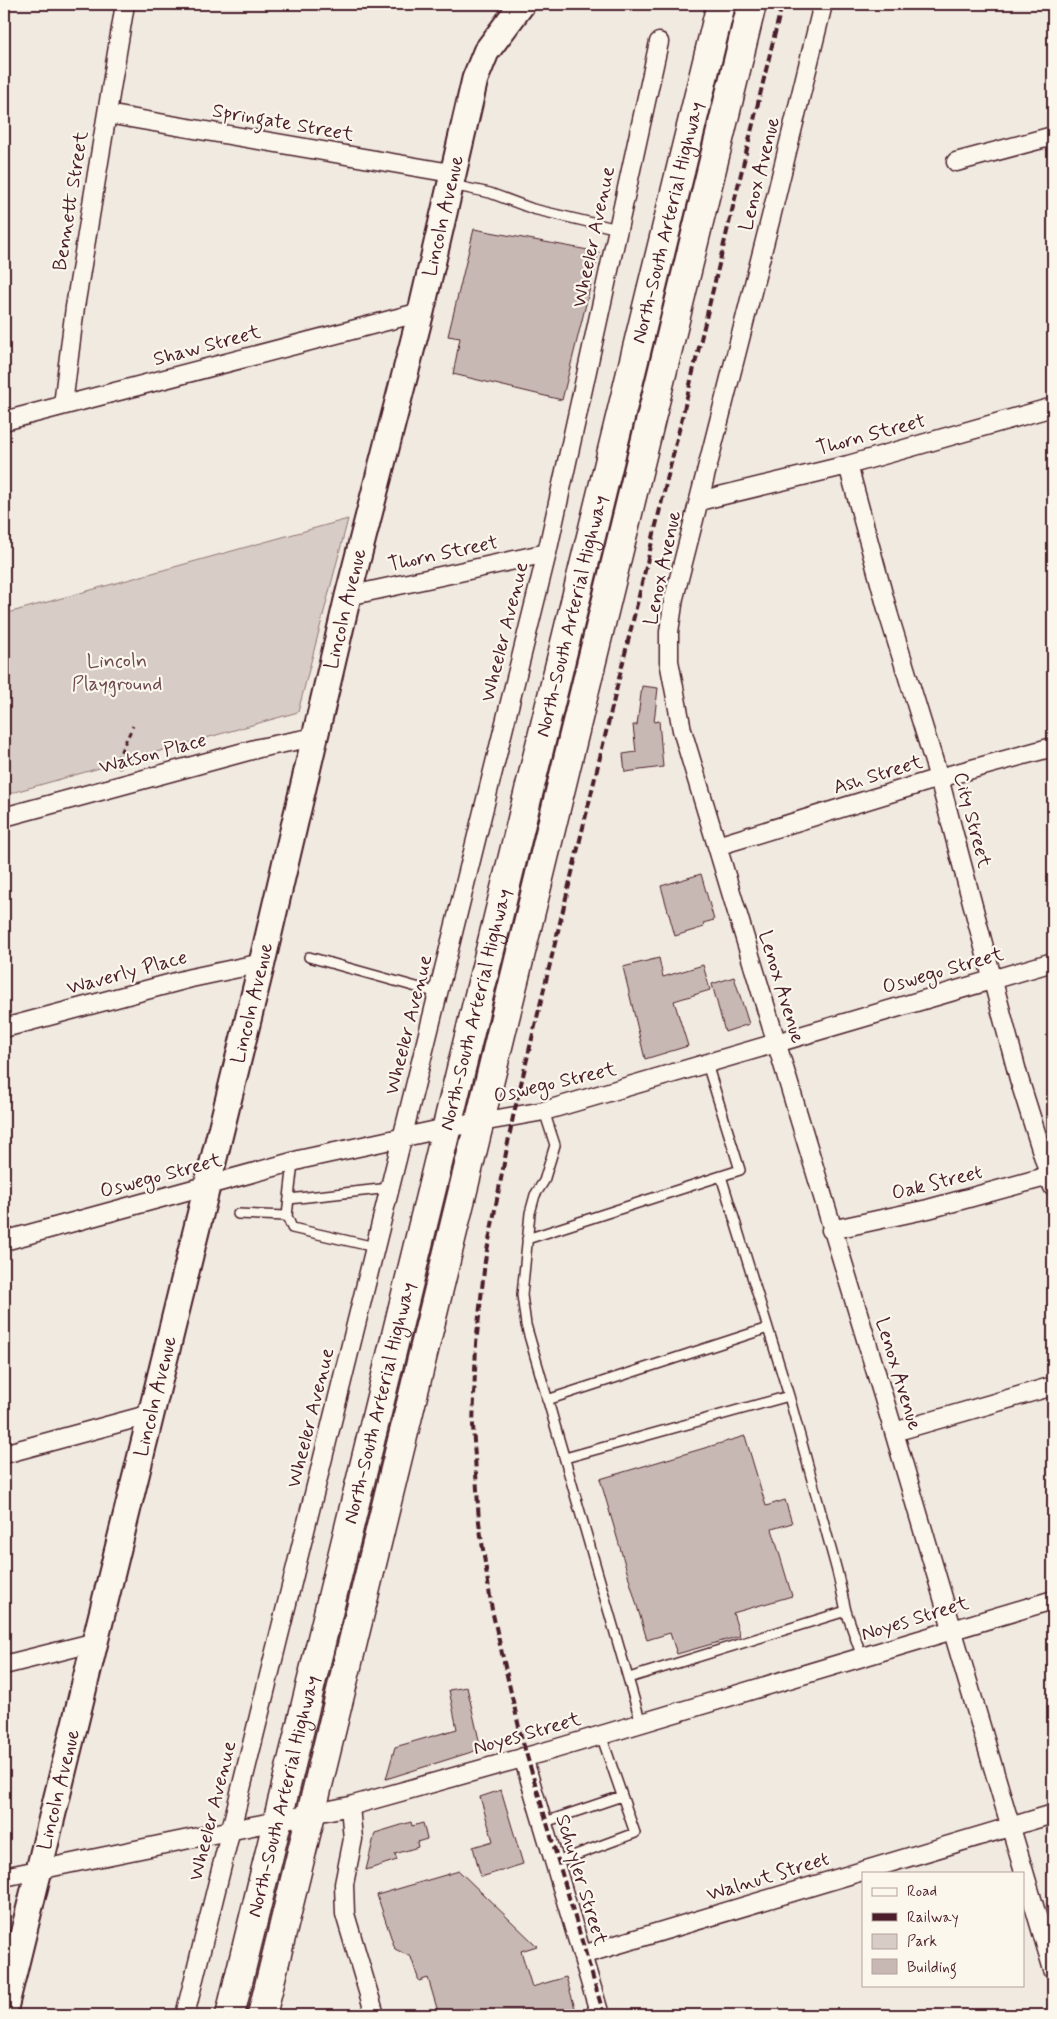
<svg xmlns="http://www.w3.org/2000/svg" width="1057" height="2019" font-family="Mynerve,sans-serif">
<style>
.green{fill:#d8ccc6;stroke:#917678}
.building{fill:#c8b8b3;stroke:#4a1f2b}
.lines{fill:none;stroke-linecap:round;stroke-linejoin:round}
.lane-casing{stroke:#4a1f2b;stroke-width:12}
.street-casing{stroke:#4a1f2b;stroke-width:21}
.secondary-casing{stroke:#4a1f2b;stroke-width:29}
.highway-casing{stroke:#4a1f2b;stroke-width:31}
.path{stroke:#4a1f2b;stroke-width:3;stroke-dasharray:5 4;stroke-linecap:butt}
.lane{stroke:#fbf7ec;stroke-width:9}
.street{stroke:#fbf7ec;stroke-width:18}
.secondary{stroke:#fbf7ec;stroke-width:25}
.highway{stroke:#fbf7ec;stroke-width:28}
.rail{stroke:#4a1f2b;stroke-width:4;stroke-dasharray:8 4;stroke-linecap:butt}
.labels{text-anchor:middle;dominant-baseline:central;stroke-width:4.5;stroke-linejoin:round;paint-order:stroke}
.street-label{font-size:20px;fill:#4a1f2b;stroke:#fbf7ec}
.park-label{font-size:20px;fill:#6e4a52;stroke:#fbf7ec}
</style>
<rect width="100%" height="100%" fill="#f0eae0"/>
<filter id="ink" filterUnits="userSpaceOnUse"><feTurbulence type="fractalNoise" baseFrequency=".02" numOctaves="2"/><feDisplacementMap in="SourceGraphic" scale="10" xChannelSelector="R" yChannelSelector="G"/><feConvolveMatrix kernelMatrix="1 2 1 2 8 2 1 2 1" color-interpolation-filters="sRGB"/></filter>
<g filter="url(#ink)">
<path class="green" d="M348 519 298 712 4 795V614Z"/>
<path class="building" d="M474 229 599 252 562 400 453 374 460 338 448 336Z
M642 686 658 688 654 722 659 721 663 767 625 772 623 754 636 752 633 725H637Z
M701 874 714 920 703 923 704 927 675 936 661 886Z
M659 958 663 977 703 965 710 990 674 1001 688 1046 645 1059 623 967Z
M734 977 749 1024 725 1032 712 984Z
M745 1436 766 1506 785 1500 792 1523 772 1529 792 1596 733 1613 740 1636 677 1654 670 1633 647 1640 600 1479Z
M467 1687 481 1749 386 1779 395 1747 457 1729 449 1690Z
M501 1790 523 1864 481 1877 473 1847 493 1841 480 1797Z
M411 1822 412 1826 423 1823 427 1839 417 1842 418 1847 395 1854 397 1860 366 1870 375 1833Z
M459 1871 537 1946 521 1951 532 1987 566 1977 577 2015H439L428 1978 419 1981 411 1957 395 1949 377 1895Z"/>
<g class="lines">
<g class="lane-casing">
<path id="lane" d="M452 185 490 193 533 209 618 229
M309 957 438 993
M707 1064 740 1170 721 1176 789 1396
M544 1111 555 1145 544 1181 535 1195 530 1213 522 1295 526 1325 641 1723
M293 1162 287 1216 292 1228 375 1247
M289 1199 390 1188
M238 1214 287 1216
M527 1239 721 1176
M547 1400 768 1328
M565 1458 789 1396 837 1571 846 1611
M629 1678 846 1611 862 1657
M542 1823 622 1796
M554 1863 635 1833 601 1735"/>
</g>
<g class="street-casing">
<path id="street" d="M823 4 771 217 674 598 669 632V661L682 730 894 1432 1053 1970
M107 114 451 173
M956 162 1053 136
M63 405 75 307 125 4
M4 421 421 312
M848 465 889 616 939 778 1019 1079 1053 1187
M699 501 848 465 1053 407
M348 596 547 553
M4 817 259 748 315 737
M717 846 939 778 1053 747
M4 1028 191 978 262 963
M831 1230 928 1209 1053 1175
M4 1241 303 1159 446 1128 544 1111 1053 962
M894 1432 1053 1386
M4 1454 151 1414
M4 1665 96 1642
M523 1757 600 2015
M350 1806 353 1839 344 1884 345 1914 375 2015
M4 1877 350 1806 558 1748 1053 1600
M582 1955 1053 1814
M185 2015 547 553 659 42"/>
</g>
<g class="secondary-casing">
<g id="secondary">
<path id="s1" d="M4 2012 262 963 348 596 421 312 475 79 486 52 522 4"/>
</g>
</g>
<g class="highway-casing">
<g id="highway">
<path id="s2" d="M230 2015 721 4"/>
<path d="M262 2015 752 4"/>
</g>
</g>
<path class="path" d="M120 769 118 757 133 726"/>
<use href="#lane" class="lane"/>
<use href="#street" class="street"/>
<use href="#secondary" class="secondary"/>
<use href="#highway" class="highway"/>
<path class="rail" d="M604 2015 521 1736 492 1610 479 1522 473 1425 476 1344 485 1261 513 1117 782 4"/>
</g>
</g>
<g class="labels">
<g class="street-label">
<text transform="translate(283 123) rotate(10)">Springate Street</text>
<text transform="translate(760 174) rotate(-76)">Lenox Avenue</text>
<text transform="translate(71 201) rotate(-81)">Bennett Street</text>
<text stroke="none"><textPath href="#s1" startOffset="1849">Lincoln Avenue</textPath></text>
<text stroke="none"><textPath href="#s2" startOffset="1845">North-South Arterial Highway</textPath></text>
<text transform="translate(594 237) rotate(-78)">Wheeler Avenue</text>
<text transform="translate(207 346) rotate(-15)">Shaw Street</text>
<text transform="translate(871 435) rotate(-15)">Thorn Street</text>
<text transform="translate(443 554) rotate(-12)">Thorn Street</text>
<text transform="translate(663 568) rotate(-78)">Lenox Avenue</text>
<text stroke="none"><textPath href="#s1" startOffset="1444">Lincoln Avenue</textPath></text>
<text stroke="none"><textPath href="#s2" startOffset="1440">North-South Arterial Highway</textPath></text>
<text transform="translate(505 632) rotate(-76)">Wheeler Avenue</text>
<text transform="translate(153 754) rotate(-15)">Watson Place</text>
<text transform="translate(878 775) rotate(-17)">Ash Street</text>
<text transform="translate(972 820) rotate(75)">City Street</text>
<text transform="translate(943 971) rotate(-16)">Oswego Street</text>
<text transform="translate(127 973) rotate(-15)">Waverly Place</text>
<text transform="translate(781 987) rotate(73)">Lenox Avenue</text>
<text stroke="none"><textPath href="#s1" startOffset="1039">Lincoln Avenue</textPath></text>
<text stroke="none"><textPath href="#s2" startOffset="1035">North-South Arterial Highway</textPath></text>
<text transform="translate(409 1025) rotate(-76)">Wheeler Avenue</text>
<text transform="translate(555 1083) rotate(-13)">Oswego Street</text>
<text transform="translate(161 1176) rotate(-15)">Oswego Street</text>
<text transform="translate(937 1183) rotate(-14)">Oak Street</text>
<text transform="translate(898 1374) rotate(73)">Lenox Avenue</text>
<text stroke="none"><textPath href="#s1" startOffset="634">Lincoln Avenue</textPath></text>
<text stroke="none"><textPath href="#s2" startOffset="630">North-South Arterial Highway</textPath></text>
<text transform="translate(311 1418) rotate(-76)">Wheeler Avenue</text>
<text transform="translate(915 1619) rotate(-17)">Noyes Street</text>
<text transform="translate(527 1734) rotate(-16)">Noyes Street</text>
<text stroke="none"><textPath href="#s1" startOffset="229">Lincoln Avenue</textPath></text>
<text stroke="none"><textPath href="#s2" startOffset="225">North-South Arterial Highway</textPath></text>
<text transform="translate(213 1811) rotate(-76)">Wheeler Avenue</text>
<text transform="translate(768 1877) rotate(-17)">Walnut Street</text>
<text transform="translate(581 1880) rotate(73)">Schuyler Street</text>
</g>
<g class="park-label">
<text x="117" y="661">Lincoln<tspan x="117" dy="23">Playground</tspan></text>
</g>
</g>
<rect width="1057" height="2019" fill="none" stroke="#fbf7ec" stroke-width="20"/>
<rect x="10" y="10" width="1037" height="1999" fill="none" stroke="#4a1f2b" stroke-width="2" filter="url(#ink)"/>
<rect x="862" y="1872" width="162" height="115" fill="#fbf7ec" stroke="#b4a19f"/>
<rect x="872" y="1888" width="25" height="8" fill="#fbf7ec" stroke="#b4a19f"/>
<text x="907" y="1896" font-size="15" fill="#4a1f2b">Road</text>
<rect x="872" y="1913" width="25" height="8" fill="#4a1f2b" stroke="#b4a19f"/>
<text x="907" y="1922" font-size="15" fill="#4a1f2b">Railway</text>
<rect x="872" y="1934" width="25" height="15" fill="#d8ccc6" stroke="#b4a19f"/>
<text x="907" y="1946" font-size="15" fill="#4a1f2b">Park</text>
<rect x="872" y="1959" width="25" height="15" fill="#c8b8b3" stroke="#b4a19f"/>
<text x="907" y="1972" font-size="15" fill="#4a1f2b">Building</text>
</svg>
